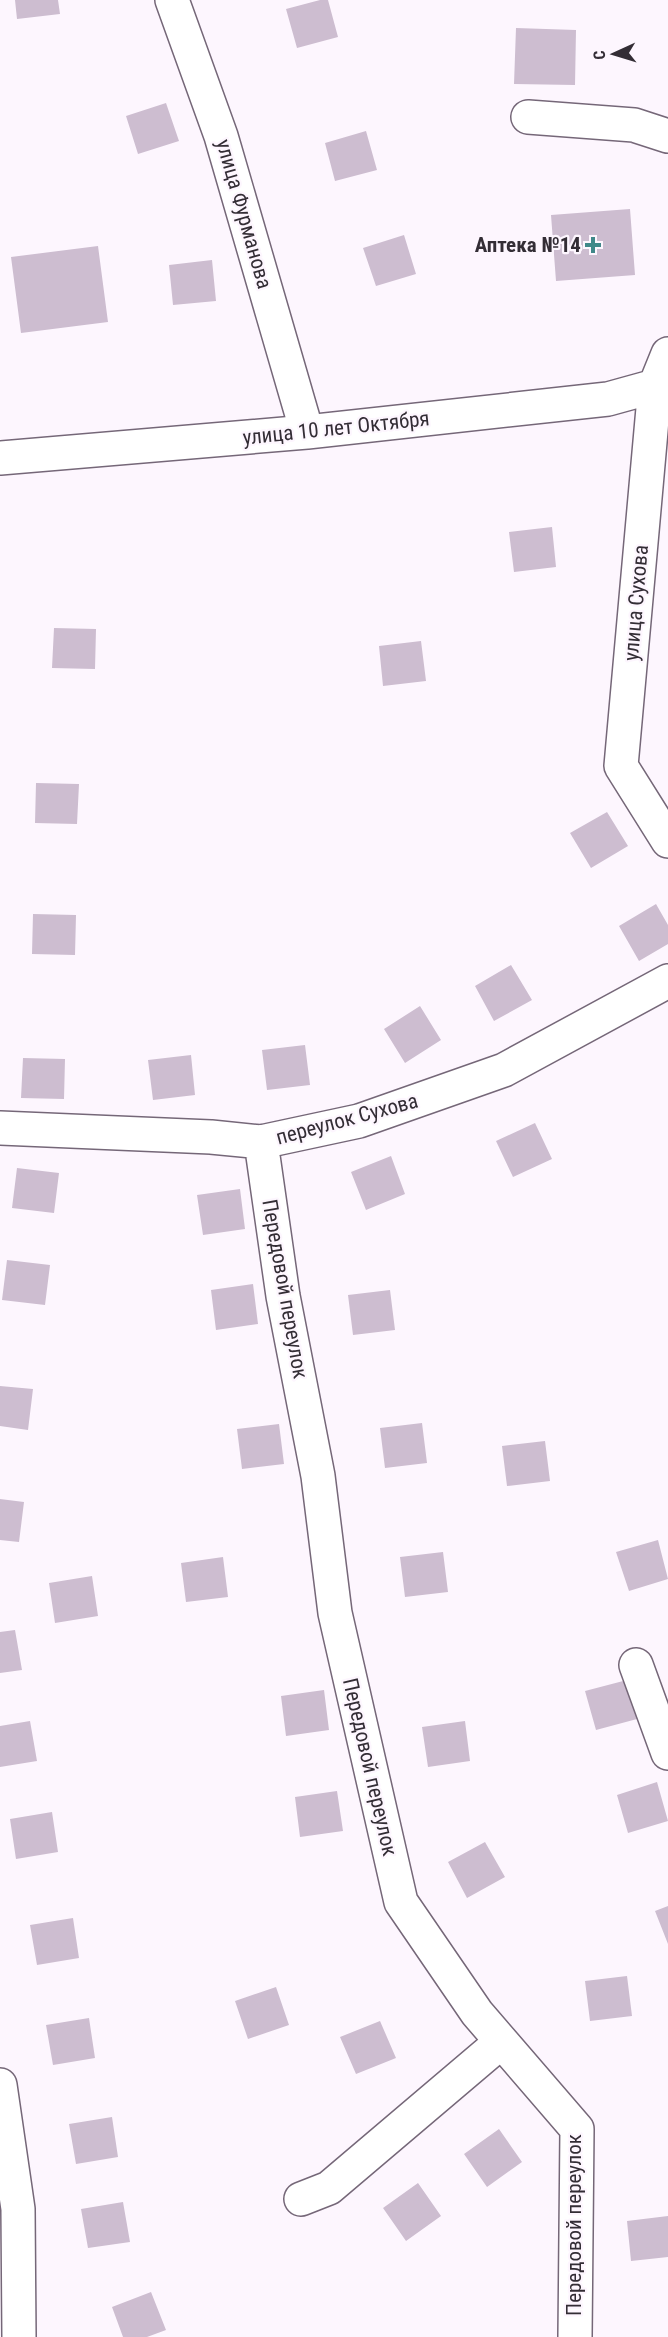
<svg xmlns="http://www.w3.org/2000/svg" width="668" height="2337" font-family="'Roboto Condensed',sans-serif">
<style>
.building{fill:#cdbdd0}
.lines{fill:none;stroke-linecap:round;stroke-linejoin:round}
.minor-casing{stroke:#756778;stroke-width:36}
.minor{stroke:#fff;stroke-width:33}
.poi-dot{fill:#408889;stroke:#fdf6fe;stroke-width:2}
.labels{text-anchor:middle;dominant-baseline:central;stroke-width:4.5;stroke-linejoin:round;paint-order:stroke}
.street-label{font-size:21px;fill:#332d35;stroke:#fdf6fe}
.poi-label{font-size:21px;font-weight:bold;fill:#332d35;stroke:#fdf6fe;text-anchor:end}
</style>
<rect width="100%" height="100%" fill="#fdf6fe"/>
<path class="building" d="M15 0H58L60 14 17 19Z
M320 0H328L338 37 297 48 286 9Z
M516 28 576 30 575 85 514 84Z
M166 103 179 141 138 154 126 116Z
M366 131 377 170 335 181 325 143Z
M630 209 635 275 556 281 551 215Z
M404 235 416 274 376 286 363 248Z
M98 246 108 322 21 333 11 257Z
M212 260 216 301 173 305 169 265Z
M552 527 556 567 514 572 509 532Z
M54 628 96 629 95 669 52 668Z
M421 641 426 681 383 686 379 646Z
M36 783 79 784 77 824 35 823Z
M607 812 628 846 591 868 570 833Z
M656 904 668 925V944L639 961 619 926Z
M33 914 76 915 75 955 32 954Z
M511 965 532 1000 494 1021 475 986Z
M420 1006 441 1040 405 1063 384 1029Z
M305 1045 310 1085 267 1090 262 1050Z
M191 1055 195 1095 153 1100 148 1060Z
M23 1058 65 1059 64 1099 21 1098Z
M535 1123 552 1159 513 1177 496 1141Z
M391 1156 405 1194 366 1210 351 1172Z
M17 1168 59 1173 54 1213 12 1208Z
M240 1189 245 1229 203 1235 197 1195Z
M7 1260 50 1265 45 1305 2 1300Z
M253 1284 258 1324 216 1330 211 1290Z
M390 1290 395 1330 353 1335 348 1295Z
M0 1386 33 1389 28 1430 0 1426Z
M422 1423 427 1463 385 1468 380 1428Z
M279 1424 284 1464 242 1469 237 1429Z
M545 1441 550 1481 507 1486 502 1446Z
M0 1499 24 1502 19 1542 0 1540Z
M658 1540 668 1579 629 1591 616 1552Z
M443 1552 448 1592 405 1597 400 1557Z
M223 1557 228 1597 186 1602 181 1563Z
M92 1576 98 1616 55 1623 49 1583Z
M15 1630 22 1670 0 1673V1632Z
M627 1680 637 1719 596 1730 585 1691Z
M324 1690 329 1730 286 1736 281 1696Z
M30 1721 37 1761 0 1767V1726Z
M465 1721 470 1761 428 1767 422 1727Z
M657 1782 668 1821 628 1833 617 1795Z
M337 1791 343 1831 300 1837 295 1797Z
M52 1812 58 1852 16 1859 10 1819Z
M485 1842 505 1877 467 1898 448 1862Z
M668 1906V1944L655 1911Z
M73 1918 79 1958 37 1965 30 1925Z
M627 1976 632 2016 590 2021 585 1981Z
M276 1987 289 2025 248 2039 235 2001Z
M89 2018 95 2058 53 2065 46 2025Z
M380 2021 396 2058 356 2074 340 2037Z
M112 2117 118 2157 76 2164 69 2124Z
M499 2129 522 2162 487 2187 464 2154Z
M418 2183 441 2216 406 2241 383 2208Z
M123 2202 130 2242 88 2248 81 2209Z
M668 2216V2257L631 2261 627 2221Z
M151 2292 166 2330 147 2337H123L112 2307Z"/>
<g class="lines">
<g class="minor-casing">
<path id="minor" d="M172 0 221 136 307 432
M528 117 634 125 668 136
M668 354 655 386 621 766 668 841
M0 458 307 432 608 399 655 386 668 393
M0 1128 211 1137 261 1142 359 1121 504 1070 668 981
M261 1142 283 1296 318 1476 335 1613 401 1902 477 2013 577 2129 575 2337
M636 1665 668 1753
M0 2085 18 2209 19 2337
M301 2199 329 2188 501 2042"/>
</g>
<use href="#minor" class="minor"/>
</g>
<path class="poi-dot" d="M590 236h6v6h6v6h-6v6h-6v-6h-6v-6h6z"/>
<g class="labels">
<g class="street-label">
<text transform="translate(244 214) rotate(74)">улица Фурманова</text>
<text transform="translate(336 428) rotate(-6)">улица 10 лет Октября</text>
<text transform="translate(636 603) rotate(-85)">улица Сухова</text>
<text transform="translate(347 1119) rotate(-15)">переулок Сухова</text>
<text transform="translate(285 1289) rotate(80)">Передовой переулок</text>
<text transform="translate(370 1767) rotate(77)">Передовой переулок</text>
<text transform="translate(574 2225) rotate(-90)">Передовой переулок</text>
</g>
<g class="poi-label">
<text x="581" y="245">Аптека №14</text>
</g>
</g>
<g transform="translate(614 54) rotate(266)" stroke="#fdf6fe" stroke-width="4.5" paint-order="stroke">
<path d="M0-4.5L10 22L0 15L-10 22Z" fill="#332d35"/>
<text y="-9" font-size="16" font-weight="bold" text-anchor="middle" fill="#332d35">С</text>
</g>
</svg>
